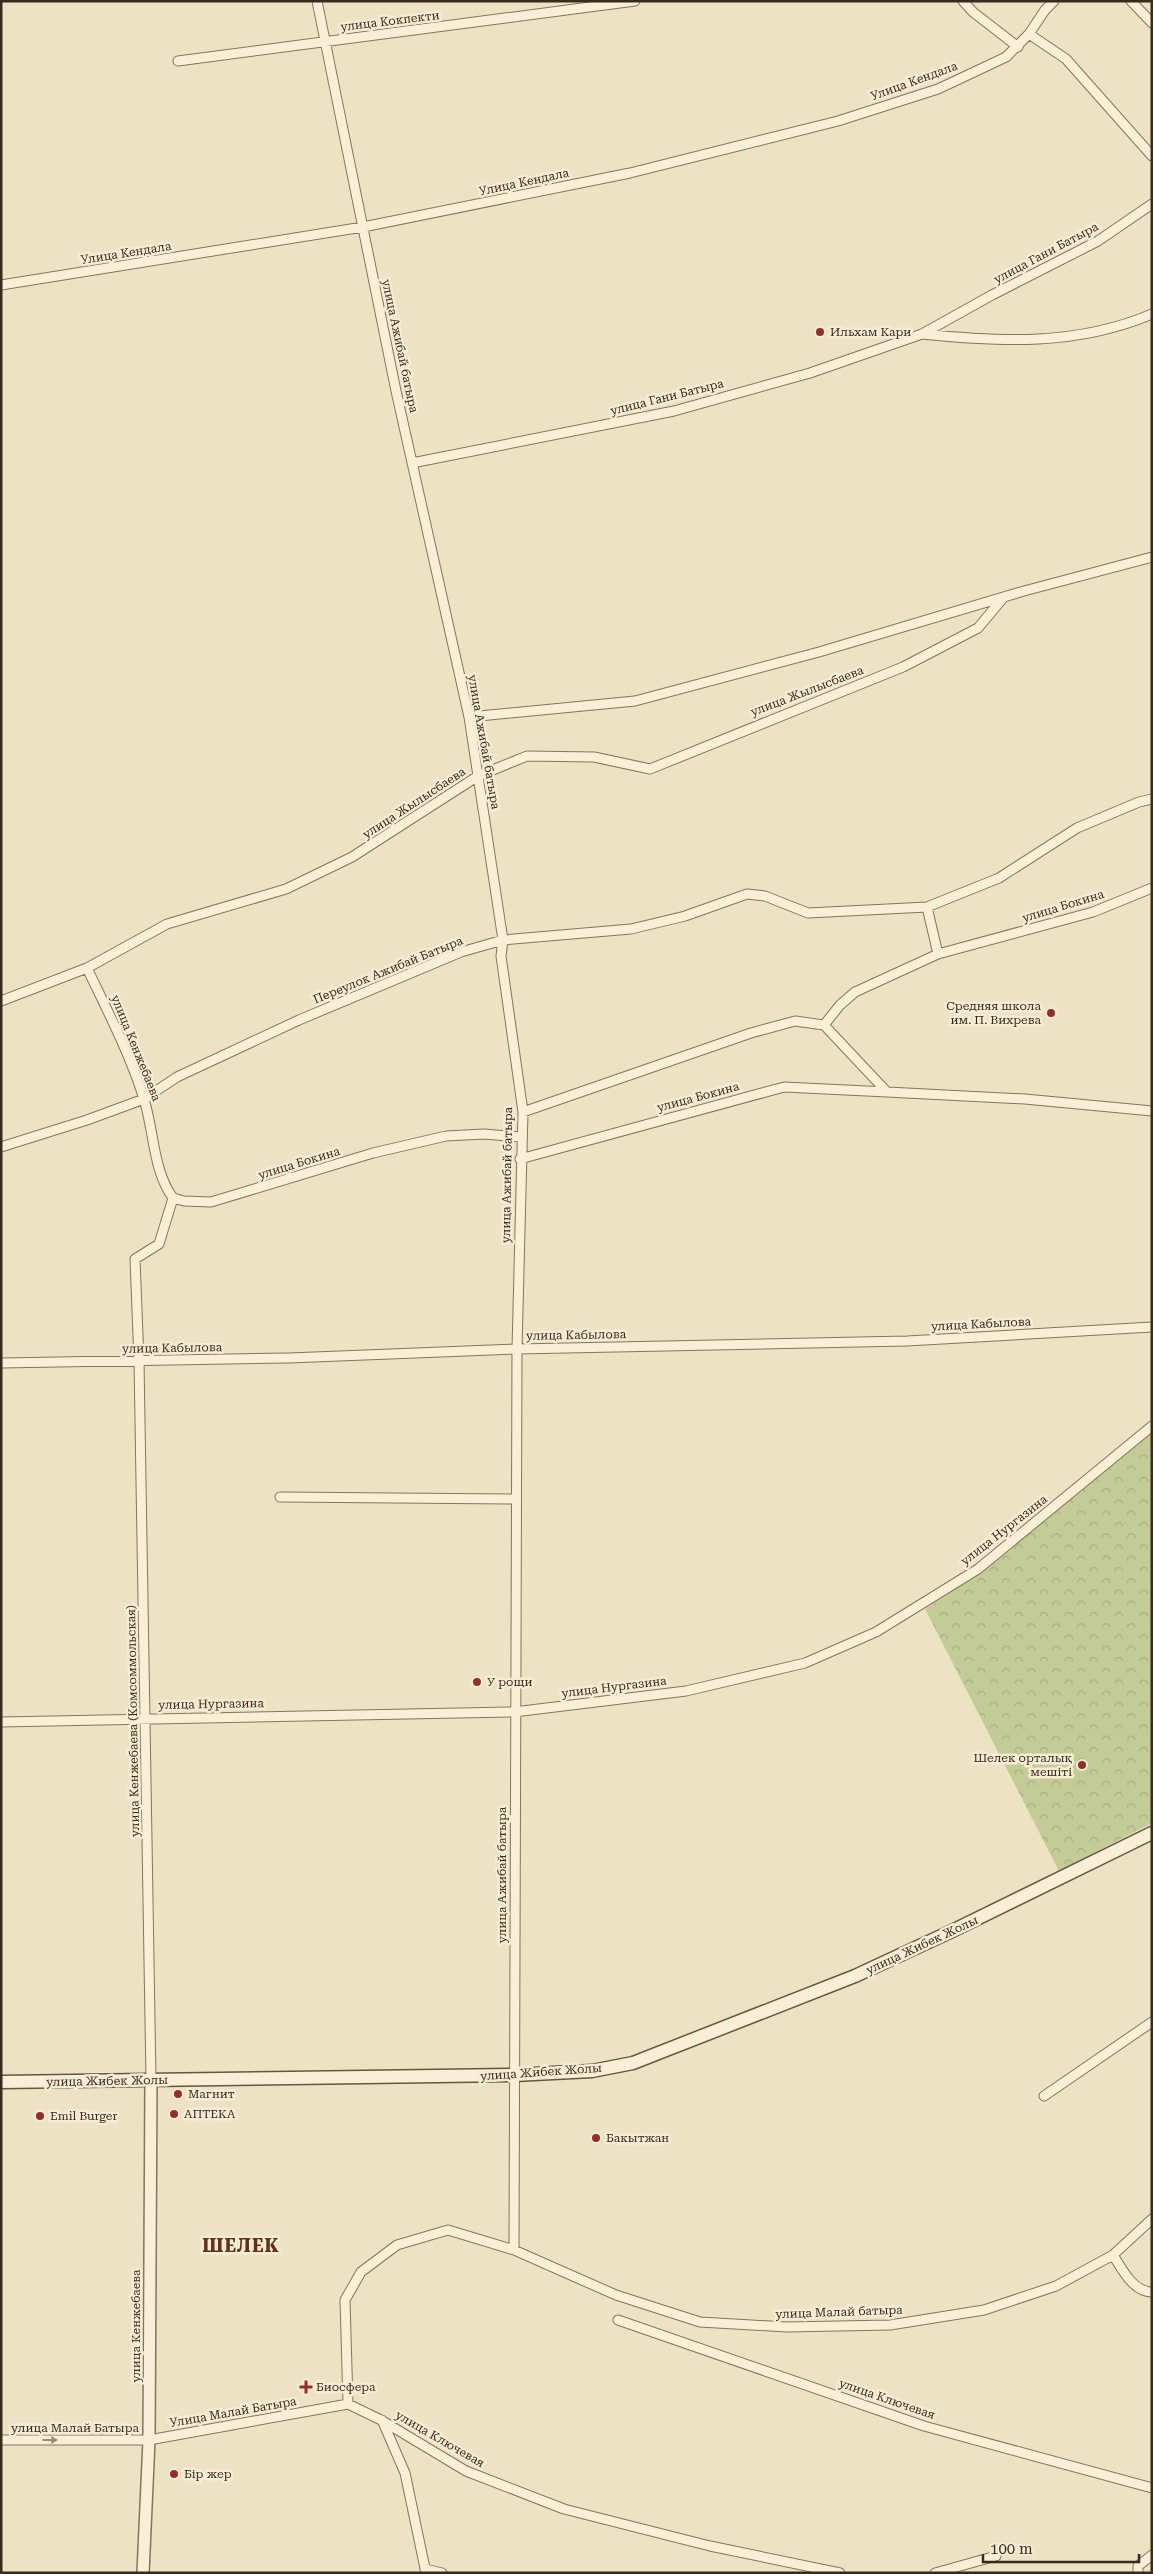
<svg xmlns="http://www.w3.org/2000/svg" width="1153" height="2574" font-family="'Roboto Serif',serif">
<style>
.forest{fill:url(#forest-crowns)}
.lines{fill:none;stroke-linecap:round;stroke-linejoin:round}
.minor-casing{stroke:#87745a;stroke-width:11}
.tertiary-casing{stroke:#87745a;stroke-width:14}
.secondary-casing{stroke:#69553d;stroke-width:15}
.minor{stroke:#f8efd6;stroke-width:9}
.tertiary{stroke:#f8efd6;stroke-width:11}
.secondary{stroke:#f8efd6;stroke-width:12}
.oneway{fill:#988d7a}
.poi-dot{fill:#952e2b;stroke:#f5ecd3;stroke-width:2}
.labels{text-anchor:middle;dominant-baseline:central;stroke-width:5;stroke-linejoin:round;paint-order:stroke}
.street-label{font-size:12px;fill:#372b1e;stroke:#f5ecd3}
.poi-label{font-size:12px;fill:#372b1e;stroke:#f5ecd3;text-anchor:start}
.district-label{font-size:18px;font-weight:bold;letter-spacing:1px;fill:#632f1e;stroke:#f5ecd3}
</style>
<defs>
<pattern id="forest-crowns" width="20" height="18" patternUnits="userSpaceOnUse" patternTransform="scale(1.25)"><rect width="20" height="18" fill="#c3cb97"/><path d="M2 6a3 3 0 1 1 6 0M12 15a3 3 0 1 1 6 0" fill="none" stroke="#a8ae82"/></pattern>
</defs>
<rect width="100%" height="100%" fill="#ede2c3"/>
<path class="forest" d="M1152 1431V1823L1059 1871 925 1609 980 1573Z"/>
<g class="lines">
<g class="minor-casing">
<path id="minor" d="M317 1 396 391 469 717 503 940 501 956 523 1112 517 1349 514 2250
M963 1 973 12 1018 47
M1131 1 1152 23
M1029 34 1066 59 1152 156
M178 61 635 1
M1 285 363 227 630 173 838 121 938 89 1006 57 1029 34 1045 10 1054 1
M922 334C1001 342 1077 346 1152 314
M412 463 674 411 810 373 922 334 992 295 1098 241 1152 204
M469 717 635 701 819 652 1024 591 1152 557
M927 907 938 954
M87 968C107 1010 130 1054 144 1099 154 1131 153 1171 173 1198
M1 1001 87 968 167 924 286 889 352 857 478 776 527 756 594 757 650 769 903 667 978 628 1003 598
M824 1025 840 1005 855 992 938 954 1093 912 1152 888
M523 1112 751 1033 795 1021 824 1025 887 1092 1025 1099 1152 1111
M1 1147 87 1120 144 1099 177 1077 299 1020 461 952 503 940 631 929 685 916 747 894 765 896 808 913 927 907 999 878 1077 828 1139 802 1152 799
M520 1159 784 1087 887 1092
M173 1198 184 1201 211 1202 373 1153 446 1136 484 1134 520 1137
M1 1363 289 1358 517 1349 907 1341 1152 1327
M280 1497 516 1499
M1 1722 514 1712 686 1691 805 1663 876 1632 978 1569 1152 1426
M151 2080 139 1361 135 1259 159 1244 173 1198
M1044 2096 1152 2022
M1113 2255C1122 2269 1133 2292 1152 2292
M618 2320 924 2426 1152 2488
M348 2404 381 2420 466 2471 564 2509 710 2546 840 2573
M382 2420 405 2473 426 2573
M1 2440H149L348 2404 345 2300 361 2272 397 2245 448 2230 514 2250 616 2295 700 2322 787 2327 890 2325 984 2310 1056 2286 1113 2255 1152 2219
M425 2569 442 2573
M935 2573 996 2556
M1138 2573V2566L1152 2555"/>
</g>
<g class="tertiary-casing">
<path id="tertiary" d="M143 2573 149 2440 151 2080"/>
</g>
<g class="secondary-casing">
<path id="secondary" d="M1 2082 514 2075 592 2071 633 2063 855 1976 952 1931 1152 1833"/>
</g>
<use href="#minor" class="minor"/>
<use href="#tertiary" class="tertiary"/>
<use href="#secondary" class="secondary"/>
</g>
<defs><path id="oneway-solid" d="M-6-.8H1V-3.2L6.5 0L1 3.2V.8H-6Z" transform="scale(1.25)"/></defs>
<use class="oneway" href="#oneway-solid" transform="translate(50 2440)"/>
<g class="poi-dot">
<circle cx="820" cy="332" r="5"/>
<circle cx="1051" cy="1013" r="5"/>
<circle cx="477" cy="1682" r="5"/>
<circle cx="1082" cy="1765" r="5"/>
<circle cx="178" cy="2094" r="5"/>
<circle cx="174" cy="2114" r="5"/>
<circle cx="40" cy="2116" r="5"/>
<circle cx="596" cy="2138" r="5"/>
<path d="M303.5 2379.5h5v5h5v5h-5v5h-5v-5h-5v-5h5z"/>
<circle cx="174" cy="2474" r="5"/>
</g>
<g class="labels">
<g class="street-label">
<text transform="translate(390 21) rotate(-7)">улица Кокпекти</text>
<text transform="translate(914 81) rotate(-20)">Улица Кендала</text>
<text transform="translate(524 182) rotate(-12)">Улица Кендала</text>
<text transform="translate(126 253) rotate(-9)">Улица Кендала</text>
<text transform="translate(1046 253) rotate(-28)">улица Гани Батыра</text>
<text transform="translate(400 346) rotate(78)">улица Ажибай батыра</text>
<text transform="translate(667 397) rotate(-14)">улица Гани Батыра</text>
<text transform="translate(807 691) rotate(-21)">улица Жылысбаева</text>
<text transform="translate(484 742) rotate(80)">улица Ажибай батыра</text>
<text transform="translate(414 803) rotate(-33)">улица Жылысбаева</text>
<text transform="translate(1063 906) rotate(-17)">улица Бокина</text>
<text transform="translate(388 970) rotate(-22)">Переулок Ажибай Батыра</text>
<text transform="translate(136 1048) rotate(68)">улица Кенжебаева</text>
<text transform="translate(698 1097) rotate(-15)">улица Бокина</text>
<text transform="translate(299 1163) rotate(-17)">улица Бокина</text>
<text transform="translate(507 1175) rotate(-89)">улица Ажибай батыра</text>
<text transform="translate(981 1324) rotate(-3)">улица Кабылова</text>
<text transform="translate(576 1335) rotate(-1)">улица Кабылова</text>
<text transform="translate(172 1348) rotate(-1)">улица Кабылова</text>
<text transform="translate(1004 1530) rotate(-38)">улица Нургазина</text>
<text transform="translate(614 1687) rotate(-7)">улица Нургазина</text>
<text transform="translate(211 1704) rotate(-1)">улица Нургазина</text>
<text transform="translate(133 1721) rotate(-91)">улица Кенжебаева (Комсоммольская)</text>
<text transform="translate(502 1875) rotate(-90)">улица Ажибай батыра</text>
<text transform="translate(922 1945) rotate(-25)">улица Жибек Жолы</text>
<text transform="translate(541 2072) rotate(-4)">улица Жибек Жолы</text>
<text transform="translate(107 2081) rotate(-1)">улица Жибек Жолы</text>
<text transform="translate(839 2312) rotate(-2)">улица Малай батыра</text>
<text transform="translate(136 2326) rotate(-90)">улица Кенжебаева</text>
<text transform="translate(887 2399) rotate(19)">улица Ключевая</text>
<text transform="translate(233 2412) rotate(-10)">Улица Малай Батыра</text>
<text x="75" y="2428">улица Малай Батыра</text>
<text transform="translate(440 2439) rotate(30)">улица Ключевая</text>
</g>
<g class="poi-label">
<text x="830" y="332">Ильхам Кари</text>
<text x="1041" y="1006" text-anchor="end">Средняя школа<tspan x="1041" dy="14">им. П. Вихрева</tspan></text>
<text x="487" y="1682">У рощи</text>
<text x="1072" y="1758" text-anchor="end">Шелек орталық<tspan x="1072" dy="14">мешіті</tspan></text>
<text x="188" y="2094">Магнит</text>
<text x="184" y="2114">АПТЕКА</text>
<text x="50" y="2116">Emil Burger</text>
<text x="606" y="2138">Бакытжан</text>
<text x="316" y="2387">Биосфера</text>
<text x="184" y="2474">Бір жер</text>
</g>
<g class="district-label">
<text x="241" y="2245">ШЕЛЕК</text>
</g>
</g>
<rect width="1153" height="2574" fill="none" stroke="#372b1e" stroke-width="5"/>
<path d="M983 2554v8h156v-8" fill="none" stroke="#372b1e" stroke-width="2.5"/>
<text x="990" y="2554" font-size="15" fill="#372b1e" stroke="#f5ecd3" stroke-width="4" paint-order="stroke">100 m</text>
</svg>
